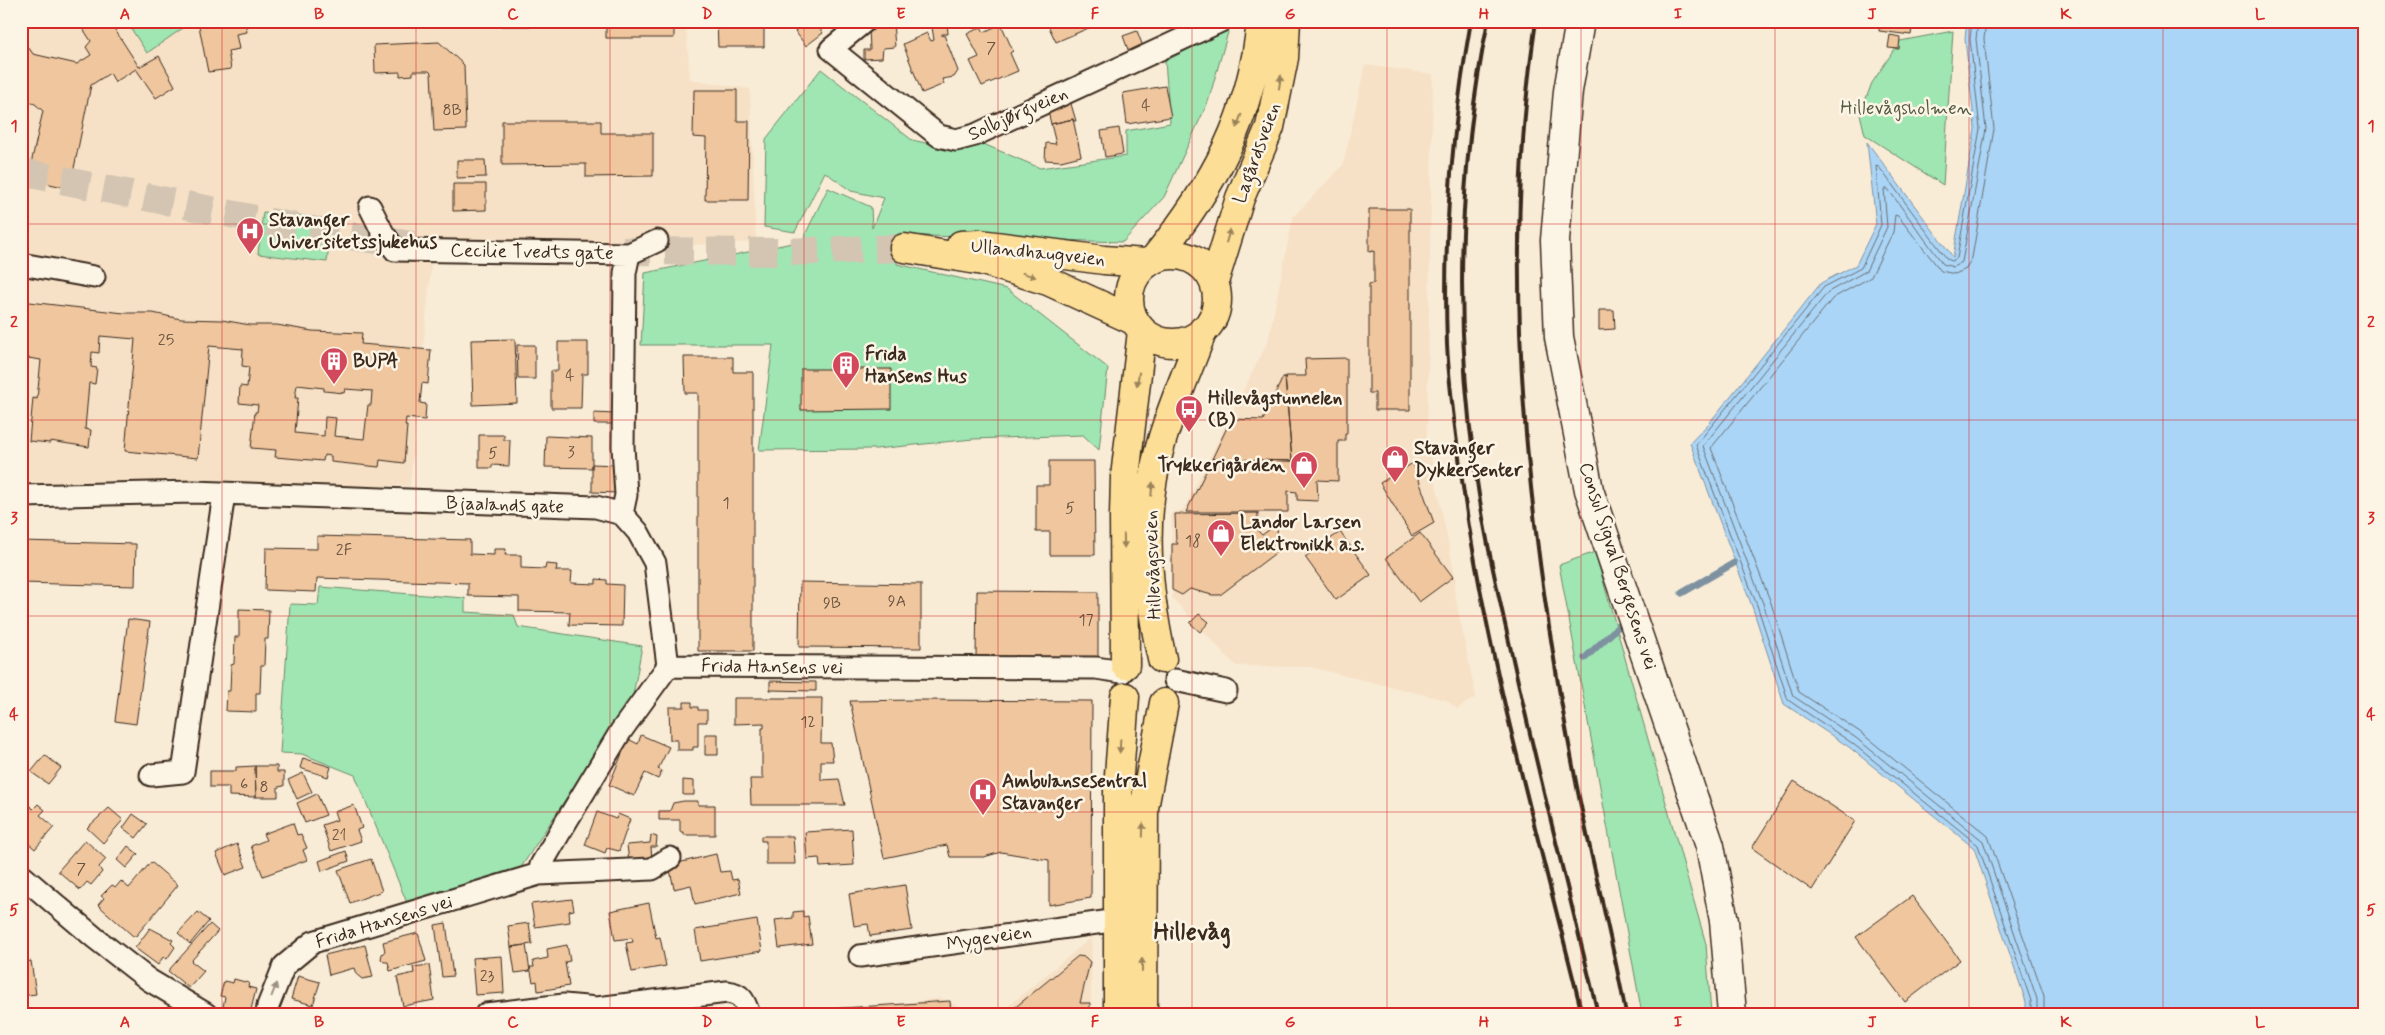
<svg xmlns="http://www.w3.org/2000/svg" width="2385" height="1035" font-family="Mynerve,sans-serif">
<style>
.built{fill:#f6e1c6}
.green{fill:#9fe6b3;stroke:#6d8868}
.water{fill:#abd5f6;stroke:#7e91a0}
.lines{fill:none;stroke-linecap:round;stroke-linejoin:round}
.shore{stroke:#686e74;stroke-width:1}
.stream{stroke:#7e91a0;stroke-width:7}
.building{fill:#efc69e;stroke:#3b2a1e;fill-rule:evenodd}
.primary-tunnel{stroke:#d3c5b2;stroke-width:28;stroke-dasharray:28 14;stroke-linecap:butt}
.minor-casing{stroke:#3b2a1e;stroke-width:25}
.tertiary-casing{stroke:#3b2a1e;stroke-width:31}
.primary-casing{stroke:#3b2a1e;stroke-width:31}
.minor{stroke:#fcf5e5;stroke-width:21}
.tertiary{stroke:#fcf5e5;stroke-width:28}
.primary{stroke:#fcde96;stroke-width:28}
.rail{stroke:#3b2a1e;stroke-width:4}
.oneway{fill:#9c845a}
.oneway2{fill:#9c9082}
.grid{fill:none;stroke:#d62828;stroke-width:1;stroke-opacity:0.55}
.labels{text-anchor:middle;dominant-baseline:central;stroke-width:5;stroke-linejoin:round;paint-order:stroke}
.number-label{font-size:16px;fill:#68513e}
.park-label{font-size:19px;fill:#545943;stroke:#fcf5e5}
.street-label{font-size:19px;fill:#3b2a1e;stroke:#fcf5e5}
.poi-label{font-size:19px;font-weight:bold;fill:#3b2a1e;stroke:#fcf5e5;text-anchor:start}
.district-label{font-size:24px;font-weight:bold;fill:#3b2a1e;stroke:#fcf5e5}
.neatline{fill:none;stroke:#d62828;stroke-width:2}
.grid-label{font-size:16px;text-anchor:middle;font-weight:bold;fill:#d62828}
</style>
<rect width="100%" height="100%" fill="#f9ecd7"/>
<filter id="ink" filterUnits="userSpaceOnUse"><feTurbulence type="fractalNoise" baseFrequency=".02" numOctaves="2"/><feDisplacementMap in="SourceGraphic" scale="10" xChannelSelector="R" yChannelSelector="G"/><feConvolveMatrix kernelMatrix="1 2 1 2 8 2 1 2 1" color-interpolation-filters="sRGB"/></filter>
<g filter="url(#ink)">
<path class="built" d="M21 21H686L690 79 750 89 756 242 432 258 410 486 21 488Z
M1365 65 1433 74 1427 439 1456 580 1454 590 1476 697 1457 709 1446 700 1309 667 1236 666 1172 598 1171 513 1183 510 1268 341 1293 217 1343 165Z
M1092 936 1091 1014H998L1086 942Z
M942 998 974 1014H816Z"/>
<path class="green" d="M126 21H193L147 53Z
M1229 29 1208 102 1164 197 1123 242 896 235 897 264 1007 289 1108 368 1099 450 1083 435 973 439 876 449 759 450 773 345H641L645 273 802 241 828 188 871 207 872 228 884 198 851 191 825 172 795 232 764 227 766 139 821 69 912 140 963 151 981 143 1040 168 1126 156V131L1170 123 1165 61Z
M1953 31 1943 185 1865 135 1860 114 1872 83 1900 41Z
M263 212 332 219 327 262 258 254Z
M1595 552 1706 944 1711 1014H1642L1559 565Z
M320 587 465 598V612L514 615 518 627 642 646 633 696 518 872 407 903 355 775 302 754 280 753 290 604 318 605Z"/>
<path class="water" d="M1967 21H2364V1014H2026V1002L1974 848 1849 747 1784 704 1753 609 1690 443 1710 422 1821 283 1856 265 1876 224 1867 142 1953 257 1975 129 1965 39Z"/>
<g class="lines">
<path class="shore" d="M1972 21 1970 39 1980 129 1957 258 1952 261 1947 259 1879 167 1876 166 1881 225 1861 268 1824 287 1696 445 1758 608 1788 700 1852 743 1978 845 2031 1001V1014
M1978 21 1976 39 1986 129 1962 262 1953 267 1943 264 1888 189H1884L1887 227 1866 271 1828 292 1703 446 1764 606 1793 696 1856 738 1983 841 2037 999V1014
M1986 21 1984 39 1994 129 1972 258 1966 269 1955 274 1941 271 1898 216 1895 215 1893 232 1871 277 1833 298 1711 448 1771 603 1799 692 1860 732 1988 836 2044 996V1014"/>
<path class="stream" d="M1682 593 1734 563
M1585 658 1619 626"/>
</g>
<path class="building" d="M78 21H113L112 25 139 67 159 56 175 86 156 98 136 69 115 82 110 73 91 85 71 183 68 189 64 191 62 190 63 187 41 182 44 171 30 168 43 111 35 104 21 99V52L29 48 33 54 77 64 91 55 86 47 91 41Z
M198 21H245L247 32 236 34 239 49 228 51 231 69 208 72Z
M501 21H674V38H606V26H501Z
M717 21H764V47H718Z
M820 21 816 24 823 33 806 46 795 31 806 21Z
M931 21H947L948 34H942V36L944 35 958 71 954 77 942 79 944 84 922 93 903 44 927 33 931 41 934 40Z
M1046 21H1088L1091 27 1056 42Z
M1880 21H1913L1911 35 1879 31Z
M893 22 895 47 883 48 882 58 864 59V50H870L869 28H881V23Z
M1001 24 1013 51 1010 53 1018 71 982 86 970 61 979 57 967 34 981 27 984 32Z
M1137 31 1144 49 1130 55 1123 36Z
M1890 35 1900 37 1899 49 1888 48Z
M439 42 464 65 466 130 434 131 431 73 429 71H413V75L400 76V72L375 73 374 45Z
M1165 86 1171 117 1127 124 1123 93Z
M694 90H737V121H749L748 200H705L706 138 693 137Z
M1069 97 1076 121H1073V119L1051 124 1047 107Z
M1073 119 1081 156 1061 161 1045 160 1046 143 1056 144 1051 124Z
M502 121H601V133H653V176L586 177V164L502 165Z
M1119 128 1123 154 1105 157 1101 131Z
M457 160H485L486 177 457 178Z
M453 184H486V210L453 211Z
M1369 209H1410V410H1375V393H1369V284L1374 283V251L1369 252Z
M21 301 124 313H153L181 319 222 320 250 325H277L312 331 362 333 361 344 431 350 428 384 422 383 420 403 426 404 425 420 406 418 405 426H407L404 463 380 460 379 467 331 462V456L324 455 323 461 275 457 276 450 251 448 255 412H257L258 405 239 403 240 386 247 387 249 367 242 366 243 349 209 346 198 458 125 451 135 339 100 336 99 353 92 352 91 367 97 368 95 384 89 383 85 429 91 430 89 447 50 441V443L29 441 33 398 37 399 41 360 28 358 27 367 21 366ZM297 385 324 388V391L344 393 345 389 372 391 371 405H368L364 439 334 436 336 418 325 417 324 436 295 433 298 398H295Z
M1599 310H1614L1615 329 1599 330Z
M515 339 517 403 473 405 471 340Z
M558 342H588V374H582L581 408H551V371H558Z
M517 345H535V379H518Z
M684 357H733V372H753V651H698V393H685Z
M1347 358V434H1345V441H1338V481L1317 480 1318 501 1297 500V492L1288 491V512H1186L1212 459 1292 461 1285 376H1306L1305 359Z
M801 369H891V409L801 410Z
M1283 377H1285L1292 461 1212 459 1231 419 1263 420Z
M594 413 615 414 614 424H594Z
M479 435H504V440H510L509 466 492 465V468H479Z
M546 436 592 438V468L545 467Z
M1049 461H1094L1095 555H1050V532H1036V485H1049Z
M1413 463 1434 523 1412 536 1380 483Z
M592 464 617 465V493L592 492Z
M1258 513 1257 530 1262 535 1277 524 1278 551 1220 595H1212L1190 589 1182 595 1172 590V544H1178L1176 541 1175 514Z
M1340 532 1371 575 1336 600 1305 557Z
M1420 533 1453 577 1419 602 1386 558Z
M317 536 470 540V554L494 555V549H506L505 555H521V568L545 569 546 564 557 565 556 571H572L571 583 596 584V579L607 580V584L623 585 622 626 569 625 570 612 519 611V597L468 596V583L317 578 316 592 265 590 266 548 317 549Z
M21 541 136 544 135 586 21 583Z
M800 582 921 584V648L799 647Z
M977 591 1098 592V657L976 656Z
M239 609 269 610 268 639H265L264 666H261L260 693H256V712L226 711 227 691H230L231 665 234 664 235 637H239Z
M1199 614 1209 622 1200 632 1190 623Z
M128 619 150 622 136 724 115 721Z
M770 681 816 682V691L770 690Z
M734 698H822L821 743H831L833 761H821V780L839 779 845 805H751L750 779H764L762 776V728H764V723L734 724Z
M916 700 1092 701 1091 898 1049 905V860L1001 852 984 857H950L947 845 884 858 850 701Z
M684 702H692V707H698V710H707V722H698V747H693V750H677V740H670L669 707H684Z
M705 734H718V755H705Z
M641 735 669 747 658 769 662 771 658 779 645 773 634 796 609 785 628 739 638 744Z
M45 755 61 768 48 784 31 772Z
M303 758 331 767 328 777 300 768Z
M255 766H277V772H284V786L278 787V797H256Z
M255 766 256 797 229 796V787H210V771H236V767Z
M303 773 312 792 297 799 288 780Z
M683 780 694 781V795H683Z
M1794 781 1855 821 1812 890 1752 848Z
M317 794 326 815 305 823 297 803Z
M684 801H698V805H715V835H684V832H680V820H659V811H670L673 803Z
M38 804 45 810 40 815 54 827 35 849 21 837V814L29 805 33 809Z
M354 805 362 828 357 830 361 841 331 851 322 825 337 820 334 812Z
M109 808 123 820 103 843 87 828Z
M597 812 616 819 618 814 630 819 619 851 607 848 605 853 585 845Z
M133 814 147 824 136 838 123 828Z
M293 823 297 835 301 834 307 848 303 850 307 860 263 876 251 846 266 840 263 834Z
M852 829 854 865 820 867 819 858 807 859 805 832Z
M651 835 657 837 656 847H651L652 860 629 862 627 845 650 843Z
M761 836H793L795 864H766V841H761Z
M85 840 106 859 99 867 102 872 91 885 87 882 80 890 58 871Z
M237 844 246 867 225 875 216 853Z
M128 846 138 854 126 868 117 860Z
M346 851 349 861 322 871 319 861Z
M716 854 720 872 730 871 732 880 738 879 741 893 695 904 691 885 674 889 669 865Z
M371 859 382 891 350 903 338 870Z
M151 862 178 885 136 936H133L98 905 104 898 101 896 112 885 116 887 121 881 129 888Z
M905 885 912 930 870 936 868 924 854 926 849 894Z
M1912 896 1960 960 1905 1002 1856 937Z
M572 899 574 910 569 911 570 922 535 927 531 904Z
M649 903 656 938 660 937 666 966 632 972 626 943 633 942 632 938 615 940 610 911Z
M803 911V917L808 916 812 944 779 948 775 920 793 918V912Z
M198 912 209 921 190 944 178 933Z
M757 920 762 951 700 961 695 930Z
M446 923 453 976 442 977 435 925Z
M529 923 532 944 511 947 508 926Z
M210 924 218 931 191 961 204 971 189 988 168 971Z
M150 928 173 940 171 943 175 947 167 959 163 957 158 965 135 948Z
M418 933 426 961 390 971 388 962H384L381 959 382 954 385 951 383 942Z
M365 945 373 977 362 979 356 974 354 968 329 975 325 955Z
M526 945 530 971 515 973 511 947Z
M567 945 570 961 565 962 569 986 538 991 537 981 533 982 530 967H534L533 961 548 958 547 949Z
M502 956 504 993 475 995 472 958Z
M1078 956 1085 957 1090 962 1080 1003H1090V1014H1007Z
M31 961 36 994 21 996V963Z
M429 965 434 1000 403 1006 397 977 414 973 413 967Z
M298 976 320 982 313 1005 291 999Z
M234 979 249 983 248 987 256 989 250 1014 223 1007 225 997 220 996 224 981 233 983Z
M950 1001 951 1014H791L812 1010Z"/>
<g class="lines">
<path class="primary-tunnel" d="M21 172 316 231 413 245
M623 251 783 252 904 248"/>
<g class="minor-casing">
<path id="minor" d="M865 21 831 49 939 136 956 140 975 135 1221 21
M370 207 383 233 395 250 629 254
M21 264 94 277
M21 496 194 492 596 507 622 514 638 532 655 563 668 666
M622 514 626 495 623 446 625 273 629 254 657 241
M668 666 1096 668 1122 672
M1175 680 1226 691
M151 775 183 772 224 494
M539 874 541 865 560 832 621 731 668 666
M21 875 95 938 149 980 206 1014
M860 956 1118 920
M267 1014 268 1006 284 966 313 942 539 874 652 869 670 858
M486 1014 564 1005 597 1008 727 992C742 994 744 1000 749 1014"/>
</g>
<g class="tertiary-casing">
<path id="tertiary" d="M1580 21 1568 91 1555 240 1559 337 1589 490 1710 846 1724 921 1732 1014"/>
</g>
<g class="primary-casing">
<path id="primary" d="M961 245 980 244 1104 260 1145 263
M904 248 983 261 1048 281 1135 321
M1129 299a44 44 0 1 1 88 0a44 44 0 1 1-88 0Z
M1155 258C1214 185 1252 117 1261 21
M1214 282 1240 198 1270 127 1284 58 1286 21
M1162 659C1149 600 1142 537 1153 478 1162 426 1185 379 1203 330
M1125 665 1124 516 1125 477 1142 331
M1118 1014V788L1125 697
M1143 1014 1144 808 1164 703"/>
</g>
<use href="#minor" class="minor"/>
<use href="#tertiary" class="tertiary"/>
<use href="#primary" class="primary"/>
<path class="rail" d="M1471 21C1452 127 1443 236 1447 344 1449 389 1456 435 1462 480 1487 661 1539 837 1582 1014
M1488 21C1458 169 1454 326 1476 475 1485 539 1500 601 1514 664 1540 781 1570 897 1598 1014
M1536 21C1498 275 1528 537 1577 787 1592 863 1612 938 1626 1014"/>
</g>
<defs><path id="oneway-solid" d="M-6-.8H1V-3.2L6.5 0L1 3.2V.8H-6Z" transform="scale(1.25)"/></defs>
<g class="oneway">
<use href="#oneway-solid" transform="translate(1280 82) rotate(-81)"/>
<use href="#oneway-solid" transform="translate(1239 121) rotate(110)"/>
<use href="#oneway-solid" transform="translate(1228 236) rotate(-74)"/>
<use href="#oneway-solid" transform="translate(1029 275) rotate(17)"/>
<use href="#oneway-solid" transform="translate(1138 379) rotate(99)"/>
<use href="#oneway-solid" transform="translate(1152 489) rotate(-83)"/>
<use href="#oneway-solid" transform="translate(1124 541) rotate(89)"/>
<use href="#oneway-solid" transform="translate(1120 746) rotate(93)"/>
<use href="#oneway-solid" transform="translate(1143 830) rotate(-89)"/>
<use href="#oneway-solid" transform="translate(1142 965) rotate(-90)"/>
</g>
<use class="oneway2" href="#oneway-solid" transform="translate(274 990) rotate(-69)"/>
</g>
<path class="grid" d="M222 21V1014M416 21V1014M610 21V1014M804 21V1014M998 21V1014M1192 21V1014M1387 21V1014M1581 21V1014M1775 21V1014M1969 21V1014M2163 21V1014M21 224H2364M21 420H2364M21 616H2364M21 812H2364"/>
<defs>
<g id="hospital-pin" transform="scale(1.4375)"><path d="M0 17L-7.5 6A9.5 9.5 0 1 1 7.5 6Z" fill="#d1495b" stroke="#fcf5e5"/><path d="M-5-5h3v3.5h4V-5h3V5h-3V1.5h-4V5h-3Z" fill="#fff"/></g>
<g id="building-pin" transform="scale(1.4375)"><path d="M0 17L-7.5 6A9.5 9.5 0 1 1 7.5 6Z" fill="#d1495b" stroke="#fcf5e5"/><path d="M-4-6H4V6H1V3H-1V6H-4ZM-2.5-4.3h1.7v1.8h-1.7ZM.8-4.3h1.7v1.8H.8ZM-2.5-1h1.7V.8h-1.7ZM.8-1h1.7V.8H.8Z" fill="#fff"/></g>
<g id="bus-pin" transform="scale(1.4375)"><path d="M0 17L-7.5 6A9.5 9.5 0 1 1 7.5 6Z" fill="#d1495b" stroke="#fcf5e5"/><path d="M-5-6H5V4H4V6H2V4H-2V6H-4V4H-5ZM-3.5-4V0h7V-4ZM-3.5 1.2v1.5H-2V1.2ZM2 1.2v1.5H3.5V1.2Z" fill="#fff"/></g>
<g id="shop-pin" transform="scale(1.4375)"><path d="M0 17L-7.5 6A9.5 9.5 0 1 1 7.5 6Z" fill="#d1495b" stroke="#fcf5e5"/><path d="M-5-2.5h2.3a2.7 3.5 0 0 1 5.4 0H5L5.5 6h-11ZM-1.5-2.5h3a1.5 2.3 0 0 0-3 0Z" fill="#fff"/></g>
</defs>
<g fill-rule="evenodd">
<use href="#hospital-pin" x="250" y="231"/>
<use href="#building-pin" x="334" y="361"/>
<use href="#building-pin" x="846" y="365"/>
<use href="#bus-pin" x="1189" y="409"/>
<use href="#shop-pin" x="1395" y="459"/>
<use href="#shop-pin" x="1304" y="465"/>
<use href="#shop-pin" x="1221" y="533"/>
<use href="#hospital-pin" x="983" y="792"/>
</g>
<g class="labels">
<g class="number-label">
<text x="991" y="48">7</text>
<text x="1146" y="105">4</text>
<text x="452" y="110">8B</text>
<text x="166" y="340">25</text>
<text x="570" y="375">4</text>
<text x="571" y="452">3</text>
<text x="493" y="453">5</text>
<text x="726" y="503">1</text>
<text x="1070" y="508">5</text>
<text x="1193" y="541">18</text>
<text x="344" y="550">2F</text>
<text x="897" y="601">9A</text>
<text x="832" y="603">9B</text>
<text x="1086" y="620">17</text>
<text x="808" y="722">12</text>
<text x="244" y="784">6</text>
<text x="264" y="787">8</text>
<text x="339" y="835">21</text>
<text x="81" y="869">7</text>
<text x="487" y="976">23</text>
</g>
<g class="park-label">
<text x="1906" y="108">Hillevågsholmen</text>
</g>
<g class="street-label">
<text transform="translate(1018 114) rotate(-24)">Solbjørgveien</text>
<text transform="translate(1257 153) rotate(-70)">Lagårdsveien</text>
<text transform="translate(532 252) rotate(1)">Cecilie Tvedts gate</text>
<text transform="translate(1038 253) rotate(6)">Ullandhaugveien</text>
<text transform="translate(505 505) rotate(2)">Bjaalands gate</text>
<text transform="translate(1153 565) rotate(-92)">Hillevågsveien</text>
<text transform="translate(1618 566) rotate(72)">Consul Sigval Bergesens vei</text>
<text transform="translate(772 667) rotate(1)">Frida Hansens vei</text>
<text transform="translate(384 922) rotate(-17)">Frida Hansens vei</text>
<text transform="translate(989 938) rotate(-9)">Mygeveien</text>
</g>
<g class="poi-label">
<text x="269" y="220">Stavanger<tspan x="269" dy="22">Universitetssjukehus</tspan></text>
<text x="865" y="354">Frida<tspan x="865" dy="22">Hansens Hus</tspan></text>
<text x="353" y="361">BUPA</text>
<text x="1208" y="398">Hillevågstunnelen<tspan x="1208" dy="22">(B)</tspan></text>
<text x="1414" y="448">Stavanger<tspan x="1414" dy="22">Dykkersenter</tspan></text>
<text x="1285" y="465" text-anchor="end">Trykkerigården</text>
<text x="1240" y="522">Landor Larsen<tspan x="1240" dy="22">Elektronikk a.s.</tspan></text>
<text x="1002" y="781">Ambulansesentral<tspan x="1002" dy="22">Stavanger</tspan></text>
</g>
<g class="district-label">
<text x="1192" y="932">Hillevåg</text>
</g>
</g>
<rect width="2385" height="1035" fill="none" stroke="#fcf5e5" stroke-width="55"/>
<rect x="28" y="28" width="2330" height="980" class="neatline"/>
<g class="grid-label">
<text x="125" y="19">A</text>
<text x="319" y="19">B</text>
<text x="513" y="19">C</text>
<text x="707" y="19">D</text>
<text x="901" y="19">E</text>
<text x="1095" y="19">F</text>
<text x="1290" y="19">G</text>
<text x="1484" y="19">H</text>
<text x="1678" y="19">I</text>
<text x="1872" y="19">J</text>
<text x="2066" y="19">K</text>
<text x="2260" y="19">L</text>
<text x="14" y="131">1</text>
<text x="2371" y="131">1</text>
<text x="14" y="327">2</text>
<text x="2371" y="327">2</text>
<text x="14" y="523">3</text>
<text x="2371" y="523">3</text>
<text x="14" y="719">4</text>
<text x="2371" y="719">4</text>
<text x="14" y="915">5</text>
<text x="2371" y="915">5</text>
<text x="125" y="1027">A</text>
<text x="319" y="1027">B</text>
<text x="513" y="1027">C</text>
<text x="707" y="1027">D</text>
<text x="901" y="1027">E</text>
<text x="1095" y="1027">F</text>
<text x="1290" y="1027">G</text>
<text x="1484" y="1027">H</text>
<text x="1678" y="1027">I</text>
<text x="1872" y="1027">J</text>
<text x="2066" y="1027">K</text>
<text x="2260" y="1027">L</text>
</g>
</svg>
